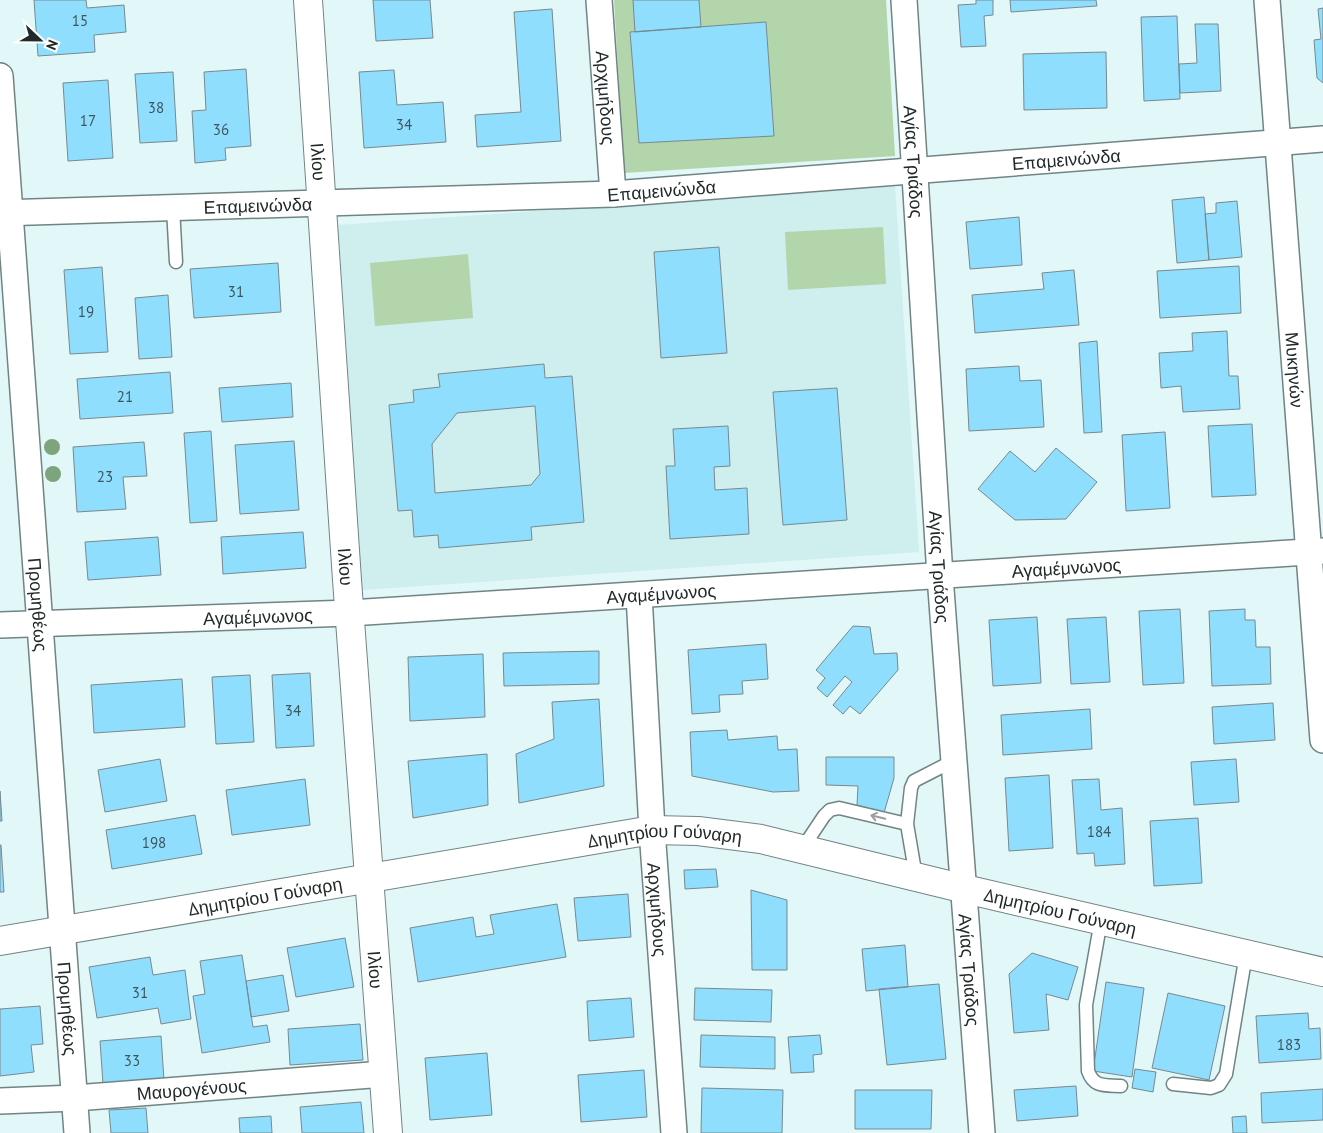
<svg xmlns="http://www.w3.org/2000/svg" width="1323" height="1133" font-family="'PT Sans',sans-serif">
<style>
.built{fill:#cfeeee}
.green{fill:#b3d5ab}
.building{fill:#90defd;stroke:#788990;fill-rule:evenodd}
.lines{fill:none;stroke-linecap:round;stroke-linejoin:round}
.service-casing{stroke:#718484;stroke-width:15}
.minor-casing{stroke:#718484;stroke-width:28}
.tertiary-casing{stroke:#718484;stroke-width:30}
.secondary-casing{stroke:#718484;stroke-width:30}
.service{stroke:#fff;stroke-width:12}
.minor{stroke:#fff;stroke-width:25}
.tertiary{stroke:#fff;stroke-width:28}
.secondary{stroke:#fff;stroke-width:28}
.tree{fill:#7da47d}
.oneway{stroke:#9b9f9f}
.labels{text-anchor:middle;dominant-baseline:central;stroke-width:4.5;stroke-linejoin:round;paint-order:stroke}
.number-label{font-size:15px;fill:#3d565e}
.street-label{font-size:18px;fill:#212929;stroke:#fff}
</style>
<rect width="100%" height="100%" fill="#e2f7f7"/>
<path class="built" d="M895 186 919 552 362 590 338 225Z"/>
<path class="green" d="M614 0H886L895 156 624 173Z
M883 227 886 284 788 290 785 232Z
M468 254 473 318 375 326 370 263Z"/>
<path class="building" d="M34 0H86L87 8 124 5 126 32 94 35 95 52 38 56Z
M373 0H430L433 38 376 41Z
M633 0H699L701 27 635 32Z
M976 0H993V15L984 16 986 46 961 47 958 5 976 4Z
M1010 0H1096L1097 6 1011 12Z
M1323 8V83L1317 78 1314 40 1321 39 1318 9Z
M552 9 561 141 477 147 475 115 521 112 514 12Z
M1177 16 1180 99 1144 101 1141 17Z
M766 22 774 136 639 143 630 32Z
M1195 24H1218L1221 91 1180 93 1179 64 1197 63Z
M1106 52 1107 108 1024 110 1023 54Z
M246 69 251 146 225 148 226 160 195 163 192 111 206 110 204 72Z
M394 70 397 105 443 102 446 142 364 148 359 72Z
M173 72 177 141 140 143 135 74Z
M108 80 113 158 68 161 63 83Z
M1204 197 1209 260 1177 263 1172 200Z
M1237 201 1242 257 1209 260 1205 214 1216 213V203Z
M1019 217 1022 265 970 269 966 222Z
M719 247 727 353 661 358 654 252Z
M278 263 281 312 194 318 190 269Z
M1239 266 1241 313 1160 318 1157 271Z
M102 267 108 352 70 354 64 270Z
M1074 270 1079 325 975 333 972 295 1044 289 1042 273Z
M168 295 172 357 139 359 135 298Z
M1227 331 1229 376H1238L1240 409 1183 412 1181 386 1161 388 1159 353 1193 351 1192 333Z
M1097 341 1102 432 1084 433 1079 343Z
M544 364 545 378 572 376 584 522 531 527 532 540 439 548 438 535 414 537 412 510 398 511 389 405 414 402 413 390 440 387 438 374ZM535 406 540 474 531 485 435 493 432 444 457 413Z
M1019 366 1020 381 1041 380 1044 427 969 431 966 369Z
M170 372 173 413 80 419 77 379Z
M291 383 293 417 222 422 219 388Z
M837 388 847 520 783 525 773 392Z
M1252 424 1256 495 1212 497 1208 426Z
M728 426 730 466 714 467 715 490 747 488 749 534 670 539 666 466H675L673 429Z
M211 431 217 521 190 523 184 433Z
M1165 432 1170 508 1126 511 1122 435Z
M294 441 299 510 240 514 235 445Z
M144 442 147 476 123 477 126 509 77 512 73 447Z
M1056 448 1097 482 1066 519 1015 520 978 489 1010 451 1035 472Z
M303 532 306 568 223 574 221 537Z
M158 537 161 575 88 580 85 542Z
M1180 609 1184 683 1143 685 1139 611Z
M1245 609V620H1255L1256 647H1270L1271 684 1212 686 1209 611Z
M1037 617 1041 683 993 686 989 620Z
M1106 617 1110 682 1071 684 1067 619Z
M853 626 870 627 874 654 897 653 898 670 860 714 850 706 843 714 833 705 852 682 845 676 827 697 817 688 825 678 816 670Z
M766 644 768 679 742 681 743 694 719 695 720 712 692 714 688 650Z
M599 651V684L504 686 503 653Z
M483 654 485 717 410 721 408 657Z
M310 673 314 746 276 748 272 675Z
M250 675 254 742 216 744 212 677Z
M182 679 185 727 94 733 91 685Z
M599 699 604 786 519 803 516 754 554 739 552 702Z
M1273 703 1275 740 1214 744 1212 707Z
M1090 709 1092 749 1003 755 1001 715Z
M727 730 728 740 777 736 778 750 797 749 799 791 773 792 692 776 690 732Z
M487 754 488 805 413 818 408 761Z
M826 757H894V778L884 813 857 805 858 786 826 785Z
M160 759 167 801 105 812 98 770Z
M1236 759 1239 802 1194 805 1191 762Z
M1049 775 1053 848 1009 851 1005 778Z
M305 779 310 825 232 835 226 790Z
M1099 779 1101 810 1122 808 1125 864 1095 866 1094 853 1077 854 1072 780Z
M0 791 2 821H0Z
M195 815 202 854 112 869 106 830Z
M1198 818 1202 883 1154 886 1150 821Z
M0 845H1L4 892H0Z
M716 869 718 887 685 889 684 870Z
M751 890 787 900V970H752Z
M628 894 631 937 578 941 574 898Z
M557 904 566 957 418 982 410 928 473 917 476 937 494 934 490 915Z
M345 938 354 987 296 997 287 948Z
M905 945 908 987 866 991 862 949Z
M1032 953 1078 967 1068 1000 1046 994 1049 1030 1014 1033 1009 974Z
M242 955 253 1027 267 1025 270 1042 202 1053 193 996 205 994 200 961Z
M150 957 153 975 185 970 191 1019 161 1024 158 1008 97 1018 89 967Z
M283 975 289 1011 251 1017 246 981Z
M1106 982 1144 988 1132 1077 1093 1071Z
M939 984 946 1059 887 1065 879 989Z
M695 988 772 990 771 1022 694 1020Z
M1168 993 1225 1006 1209 1080 1152 1068Z
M631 998 634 1037 589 1041 587 1001Z
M40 1006 43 1044 31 1045 34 1072 0 1076V1009Z
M1308 1013 1309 1029 1320 1028 1321 1059 1259 1063 1256 1016Z
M360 1024 363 1060 290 1065 288 1029Z
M701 1035 775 1037V1069L700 1067Z
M820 1035 822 1054 813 1055 814 1072 791 1073 788 1037Z
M161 1036 164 1080 103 1084 100 1041Z
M487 1053 492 1115 430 1120 425 1058Z
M1135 1069 1156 1072 1153 1092 1132 1088Z
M644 1070 647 1117 581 1122 578 1075Z
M1076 1086 1078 1116 1017 1121 1014 1090Z
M702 1088 783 1090 782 1133H701Z
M1323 1089V1120L1262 1123 1261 1093Z
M855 1090H932L931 1129H855Z
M361 1102 364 1133H302L300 1107Z
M146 1108 148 1133H111L109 1110Z
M271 1116 272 1133H240L239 1118Z
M1246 1116 1247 1133H1233L1232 1117Z"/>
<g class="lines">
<g class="service-casing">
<path id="service" d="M173 208 176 262
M907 824 911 788 914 781 955 760
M802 849 824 816 830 810 839 808 907 824 916 877
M1101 920 1086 1005 1088 1071C1094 1088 1105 1085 1121 1086
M1173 1084 1211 1088 1219 1085 1226 1074 1246 954"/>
</g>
<g class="minor-casing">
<g id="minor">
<path id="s1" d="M599 0 613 194"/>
<path id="s2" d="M904 0 940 576 982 1133"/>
<path id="s3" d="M1267 0 1323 740"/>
<path id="s4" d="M0 76 77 1133"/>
<path id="s5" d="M0 213 613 194 1323 139"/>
<path id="s6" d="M639 595 652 830 674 1133"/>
<path id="s7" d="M0 625 350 613 1323 551"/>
<path id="s8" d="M0 1101 75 1098 384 1074"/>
</g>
</g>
<g class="tertiary-casing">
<g id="tertiary">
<path id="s9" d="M308 0 347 580 388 1133"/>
</g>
</g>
<g class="secondary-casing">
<g id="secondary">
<path id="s10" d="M0 941 652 830 698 831 761 839 965 889 1323 972"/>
</g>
</g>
<use href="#service" class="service"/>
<use href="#minor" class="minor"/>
<use href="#tertiary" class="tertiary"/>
<use href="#secondary" class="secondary"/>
</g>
<g class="tree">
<circle cx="52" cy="447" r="8"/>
<circle cx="53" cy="474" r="8"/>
</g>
<defs><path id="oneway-shaft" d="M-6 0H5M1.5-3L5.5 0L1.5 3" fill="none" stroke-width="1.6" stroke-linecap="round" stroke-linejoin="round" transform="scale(1.25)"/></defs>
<use class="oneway" href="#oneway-shaft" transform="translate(878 817) rotate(-167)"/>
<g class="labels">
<g class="number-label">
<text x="80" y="20">15</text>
<text x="156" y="107">38</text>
<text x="88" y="120">17</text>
<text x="404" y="124">34</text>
<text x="221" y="129">36</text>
<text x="236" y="291">31</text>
<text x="86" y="311">19</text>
<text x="125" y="396">21</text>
<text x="105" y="476">23</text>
<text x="293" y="710">34</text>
<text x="1099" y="831">184</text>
<text x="154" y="842">198</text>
<text x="140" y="992">31</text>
<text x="1289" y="1044">183</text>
<text x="132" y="1060">33</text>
</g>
<g class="street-label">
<text stroke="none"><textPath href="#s1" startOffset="98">Αρχιμήδους</textPath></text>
<text stroke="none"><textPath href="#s5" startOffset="1068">Επαμεινώνδα</textPath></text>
<text stroke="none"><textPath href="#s9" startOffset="162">Ιλίου</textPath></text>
<text stroke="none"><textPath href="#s2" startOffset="162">Αγίας Τριάδος</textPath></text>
<text stroke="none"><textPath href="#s5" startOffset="662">Επαμεινώνδα</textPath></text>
<text stroke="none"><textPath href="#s5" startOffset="258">Επαμεινώνδα</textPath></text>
<text stroke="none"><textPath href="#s3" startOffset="371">Μυκηνών</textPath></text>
<text stroke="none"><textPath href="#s9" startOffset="568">Ιλίου</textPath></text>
<text stroke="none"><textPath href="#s2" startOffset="568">Αγίας Τριάδος</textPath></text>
<text stroke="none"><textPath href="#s7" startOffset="1068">Αγαμέμνωνος</textPath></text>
<text stroke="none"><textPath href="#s7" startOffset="662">Αγαμέμνωνος</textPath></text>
<text stroke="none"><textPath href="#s4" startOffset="530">Προμηθέως</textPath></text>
<text stroke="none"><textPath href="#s7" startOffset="258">Αγαμέμνωνος</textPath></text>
<text stroke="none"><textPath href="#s10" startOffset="674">Δημητρίου Γούναρη</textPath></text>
<text stroke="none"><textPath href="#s10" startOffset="269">Δημητρίου Γούναρη</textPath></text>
<text stroke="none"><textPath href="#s6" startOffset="315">Αρχιμήδους</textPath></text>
<text stroke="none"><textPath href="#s10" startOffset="1079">Δημητρίου Γούναρη</textPath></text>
<text stroke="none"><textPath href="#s9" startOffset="972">Ιλίου</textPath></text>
<text stroke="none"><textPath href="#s2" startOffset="972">Αγίας Τριάδος</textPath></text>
<text stroke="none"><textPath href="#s4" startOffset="935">Προμηθέως</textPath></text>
<text stroke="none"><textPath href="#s8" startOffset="192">Μαυρογένους</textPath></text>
</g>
</g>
<g transform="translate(40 40) rotate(112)" stroke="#ffffff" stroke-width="4" paint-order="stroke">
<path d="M0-4L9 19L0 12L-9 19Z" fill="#212929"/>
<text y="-8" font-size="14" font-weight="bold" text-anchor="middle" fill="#212929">N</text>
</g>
</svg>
